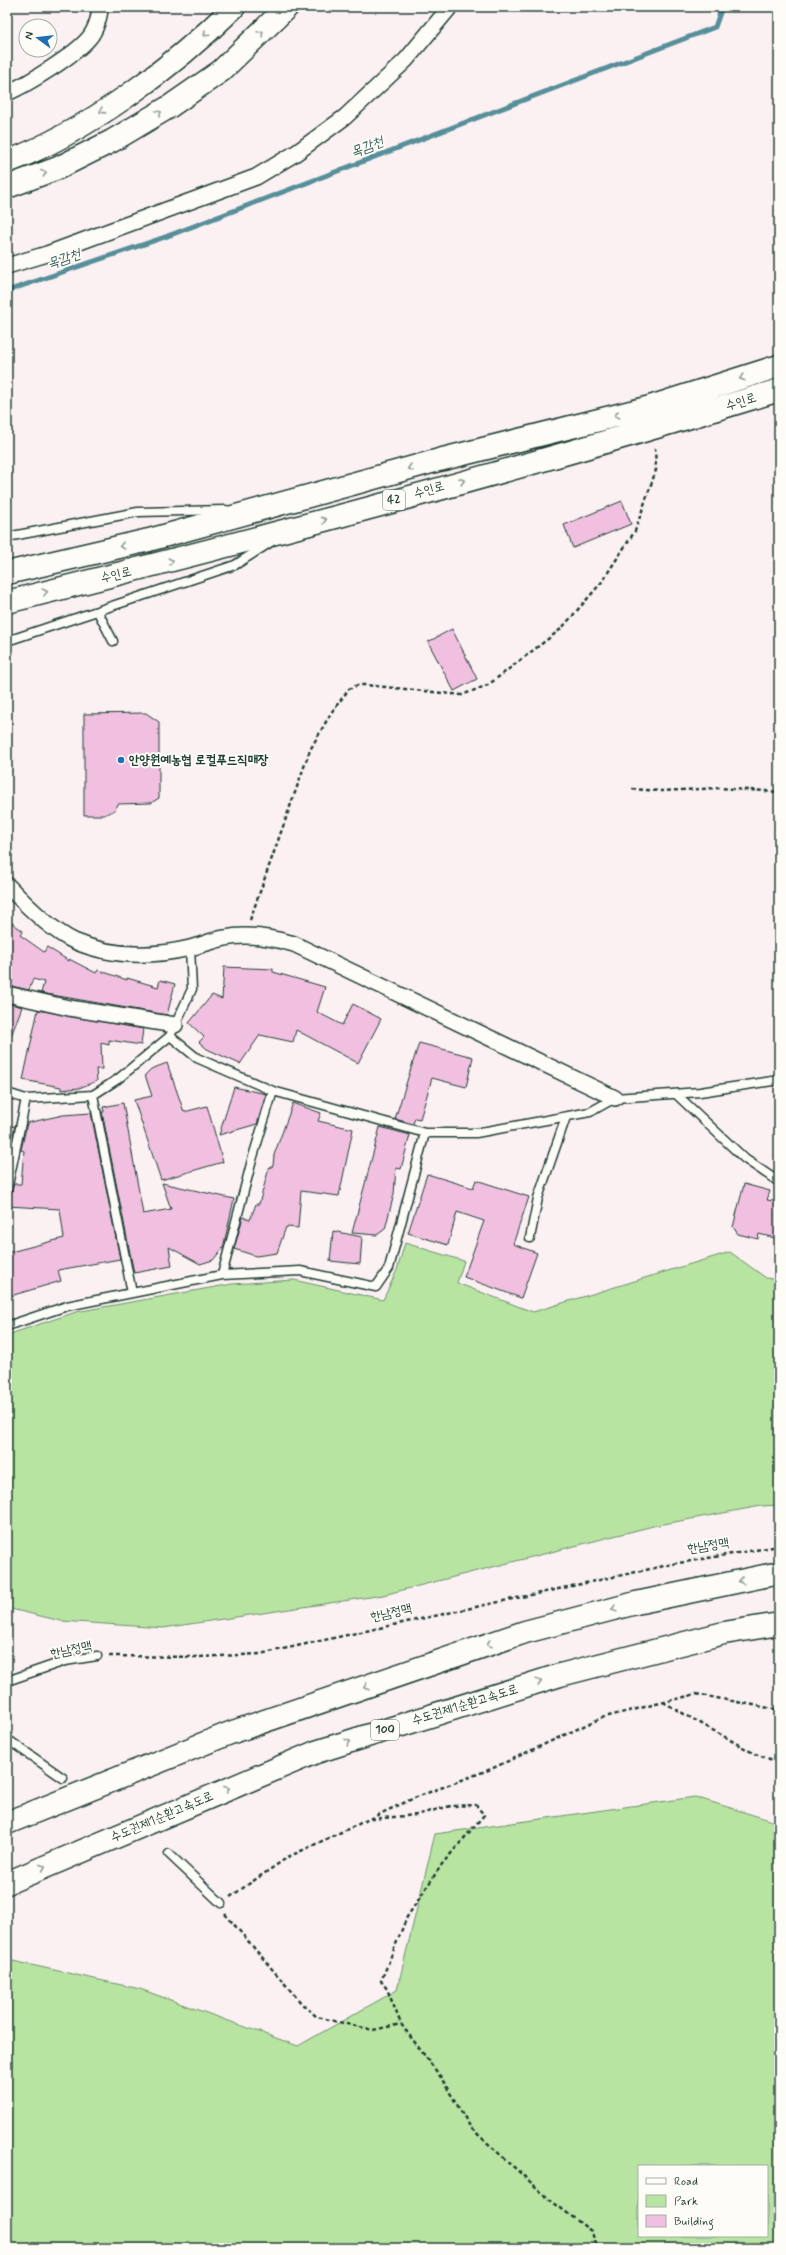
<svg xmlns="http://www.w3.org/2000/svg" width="786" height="2255" font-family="Mynerve,'Poor Story',sans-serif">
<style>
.green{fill:#b8e4a2;stroke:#6c906b;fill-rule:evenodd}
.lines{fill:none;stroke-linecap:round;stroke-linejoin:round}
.stream{stroke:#578f99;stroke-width:5}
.building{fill:#f1c0e0;stroke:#1f3d34}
.lane-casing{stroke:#1f3d34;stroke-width:11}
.street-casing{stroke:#1f3d34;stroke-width:18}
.primary-casing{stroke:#1f3d34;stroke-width:25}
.highway-casing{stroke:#1f3d34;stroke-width:25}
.path{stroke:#1f3d34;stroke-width:2.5;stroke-dasharray:4 3;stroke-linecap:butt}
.lane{stroke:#fdfcf7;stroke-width:8}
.street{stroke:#fdfcf7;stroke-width:15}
.primary{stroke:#fdfcf7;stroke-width:22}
.highway{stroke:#fdfcf7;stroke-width:22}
.oneway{stroke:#8e9c96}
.poi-dot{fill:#1f6fb2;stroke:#fdfcf7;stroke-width:1.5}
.labels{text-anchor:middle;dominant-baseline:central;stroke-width:4;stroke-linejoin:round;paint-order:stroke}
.shield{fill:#fdfcf7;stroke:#62766e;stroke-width:1}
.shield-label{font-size:12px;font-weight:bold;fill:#1f3d34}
.street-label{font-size:13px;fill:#1f3d34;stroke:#fdfcf7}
.poi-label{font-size:13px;font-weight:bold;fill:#1f3d34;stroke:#fdfcf7;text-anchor:start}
.water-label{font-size:14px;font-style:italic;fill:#365f5e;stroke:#fdfcf7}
</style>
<rect width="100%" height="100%" fill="#fbf0f2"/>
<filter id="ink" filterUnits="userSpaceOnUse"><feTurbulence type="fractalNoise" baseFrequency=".025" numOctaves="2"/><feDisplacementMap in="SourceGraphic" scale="8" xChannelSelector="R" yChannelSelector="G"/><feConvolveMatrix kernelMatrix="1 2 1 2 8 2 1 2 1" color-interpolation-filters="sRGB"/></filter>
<g filter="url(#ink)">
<path class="green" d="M405 1243 464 1261 457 1283 533 1312 730 1252 766 1278 779 1280V1505L761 1506 653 1526 383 1595 163 1628 61 1621 7 1608V1335L76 1312 232 1284 294 1280 383 1300 397 1270Z
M695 1797 779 1823V2248H7V1964L13 1961 140 1989 298 2046 397 1990 435 1834ZM639 2166H767V2236H639Z"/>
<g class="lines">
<path class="stream" d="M7 291 165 237 715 27 722 7"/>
</g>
<path class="building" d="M622 501 631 524 573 548 564 525Z
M452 629 477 679 454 691 428 642Z
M146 713 159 722V798L151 803 118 804 115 810 104 815H84V714Z
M12 923 23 931 20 935 44 952 47 947 69 961V959L96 973 98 970 127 980V978L158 987 160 980 175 984 167 1015 41 993 44 982 33 979 29 990 7 985V925L9 927Z
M224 967 273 969V972L325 987 317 1012 342 1025 353 1004 381 1019 358 1063 296 1030 293 1042 260 1035 240 1064 207 1049 199 1042 204 1037 189 1023 212 995 222 999Z
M7 1003 22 1007 8 1044 7 1043Z
M38 1010 143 1029 141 1045 109 1040V1045L101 1043 102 1069H96L97 1081 79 1088 61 1090V1087L23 1080Z
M419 1043 473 1057 466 1087 432 1078 420 1119 415 1118 413 1124 395 1119Z
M167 1063 184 1112 207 1106 223 1162 161 1180 134 1100 152 1096 145 1075 151 1069Z
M234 1087 266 1094 257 1124 219 1135Z
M123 1103 143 1214 171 1209 162 1183 234 1199 223 1248 213 1260 200 1264 169 1247 172 1266 134 1273 102 1112H104L103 1107Z
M293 1103 321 1113 318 1121 353 1129 339 1196 301 1191 298 1228 286 1227 277 1253 256 1256 234 1249 243 1217 250 1220 256 1204H259L269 1168 273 1166 274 1155Z
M91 1113 120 1259 58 1270 61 1281 7 1297V1253L64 1238 60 1209 7 1206V1195L11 1193 14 1184H21L24 1151 21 1150 27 1123 63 1115Z
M15 1126 10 1148 7 1147V1127Z
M380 1127 410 1135 401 1169 396 1168 394 1194 385 1229 377 1235 352 1233Z
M427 1174 473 1188 476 1180 529 1197 513 1244 537 1253 521 1298 464 1277 484 1221 457 1212 448 1245 408 1233Z
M744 1184 770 1191 767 1200 779 1202V1239L759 1234 758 1239 738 1234 733 1227Z
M333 1231 362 1237 360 1264 330 1261Z"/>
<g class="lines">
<g class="lane-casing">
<path id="lane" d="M7 537 138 512 226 510
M98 612 113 641
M7 641 235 565 271 542
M170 1036 197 1058 273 1091 425 1133H476L590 1112 615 1098 700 1092 779 1080
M7 1093 26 1099 93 1095 118 1079 170 1036 192 989 190 948
M676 1094 745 1159 779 1182
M93 1095 132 1293
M7 1190 26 1099
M530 1238 538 1198 566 1117
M222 1275 252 1160 273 1091
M7 1326 67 1306 222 1275 300 1271 376 1287 389 1268 425 1133
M7 1681 65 1661 97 1656
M7 1739 63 1778
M169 1854 221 1903"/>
</g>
<g class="street-casing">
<path id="street" d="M7 93C28 84 75 55 89 38 95 31 100 17 100 7
M7 266 47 254 256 177 296 153 345 117 406 60 450 7
M7 885C24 903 52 931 74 941 111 957 152 957 190 948 202 945 213 940 225 938 247 933 273 938 294 944L615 1098
M7 994 69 1008 175 1025"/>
</g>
<g class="primary-casing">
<path id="primary" d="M7 573 149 540 439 460 647 408 779 366
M7 602C266 537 524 469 779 390"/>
</g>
<g class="highway-casing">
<path id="highway" d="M7 162C88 131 173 67 234 7
M7 187 58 168 112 141 169 107 221 71 287 7
M7 1823 230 1733 525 1632 636 1603 779 1573
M7 1883 316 1752 560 1675 724 1633 779 1624"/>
</g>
<path class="path" d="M632 789 662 791 719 788 779 792
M250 920 310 750 331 713 349 689 358 685H366L462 695 488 685 561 629 601 583 635 531 656 470 655 448
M109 1656 200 1657 260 1654 673 1564 779 1546
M663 1702 755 1754 779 1762
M371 1819 416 1815 451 1806 476 1805 484 1815 442 1864 407 1917 381 1981 387 1989 401 2024 440 2076 471 2128 550 2200 591 2231 598 2248
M230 1897 288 1857 414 1798 491 1769 601 1718 696 1694 779 1710
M225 1914 302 2004 317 2017 373 2030 401 2024"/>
<use href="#lane" class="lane"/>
<use href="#street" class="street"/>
<use href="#primary" class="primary"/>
<use href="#highway" class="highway"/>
</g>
<defs><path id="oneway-chevron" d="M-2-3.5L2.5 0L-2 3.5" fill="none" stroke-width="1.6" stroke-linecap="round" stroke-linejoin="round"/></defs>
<g class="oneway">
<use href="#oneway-chevron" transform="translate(261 33) rotate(-45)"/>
<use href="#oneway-chevron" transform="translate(206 34) rotate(136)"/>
<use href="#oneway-chevron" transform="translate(102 111) rotate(148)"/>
<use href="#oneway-chevron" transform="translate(159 113) rotate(-31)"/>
<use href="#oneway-chevron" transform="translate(44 173) rotate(-20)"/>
<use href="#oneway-chevron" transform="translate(742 378) rotate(163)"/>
<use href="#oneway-chevron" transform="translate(617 415) rotate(166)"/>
<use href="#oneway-chevron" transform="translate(410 468) rotate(165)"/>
<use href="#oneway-chevron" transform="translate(462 481) rotate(-16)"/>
<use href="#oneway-chevron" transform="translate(324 520) rotate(-16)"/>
<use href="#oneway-chevron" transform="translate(122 546) rotate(167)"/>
<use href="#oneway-chevron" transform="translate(171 561) rotate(-14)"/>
<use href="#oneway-chevron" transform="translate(45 592) rotate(-14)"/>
<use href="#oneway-chevron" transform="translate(741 1581) rotate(168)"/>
<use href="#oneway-chevron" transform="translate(614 1609) rotate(165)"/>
<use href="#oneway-chevron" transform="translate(489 1644) rotate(161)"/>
<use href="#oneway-chevron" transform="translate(539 1682) rotate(-17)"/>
<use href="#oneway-chevron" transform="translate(366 1687) rotate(161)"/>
<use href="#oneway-chevron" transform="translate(348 1742) rotate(-17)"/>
<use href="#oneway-chevron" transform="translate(227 1789) rotate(-23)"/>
<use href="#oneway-chevron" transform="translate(43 1867) rotate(-23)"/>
</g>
</g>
<circle class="poi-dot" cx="121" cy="760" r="4"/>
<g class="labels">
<g class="shield">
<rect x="383" y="490" width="22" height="20" rx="3"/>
<rect x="371" y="1720" width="28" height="20" rx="3"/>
</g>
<g class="shield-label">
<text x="394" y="500">42</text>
<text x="385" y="1730">100</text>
</g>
<g class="street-label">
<text transform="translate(741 402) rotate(-17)">수인로</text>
<text transform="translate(429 490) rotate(-16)">수인로</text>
<text transform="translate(116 575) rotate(-14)">수인로</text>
<text transform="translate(708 1546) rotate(-9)">한남정맥</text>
<text transform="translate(391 1613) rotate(-13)">한남정맥</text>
<text transform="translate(71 1650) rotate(-12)">한남정맥</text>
<text transform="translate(465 1705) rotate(-17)">수도권제1순환고속도로</text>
<text transform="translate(162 1817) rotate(-23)">수도권제1순환고속도로</text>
</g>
<g class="poi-label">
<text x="129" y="760">안양원예농협 로컬푸드직매장</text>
</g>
<g class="water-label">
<text transform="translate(367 147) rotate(-21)">목감천</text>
<text transform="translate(64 259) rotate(-19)">목감천</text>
</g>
</g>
<rect width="786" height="2255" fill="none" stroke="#fdfcf7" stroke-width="24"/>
<rect x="12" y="12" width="762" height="2231" fill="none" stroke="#1f3d34" stroke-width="1.5" filter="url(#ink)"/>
<rect x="638" y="2165" width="130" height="72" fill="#fdfcf7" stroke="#a4b0a9"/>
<rect x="646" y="2178" width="20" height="6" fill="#fdfcf7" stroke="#a4b0a9"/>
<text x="674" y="2185" font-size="12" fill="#1f3d34">Road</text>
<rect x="646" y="2195" width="20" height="12" fill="#b8e4a2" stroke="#a4b0a9"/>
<text x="674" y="2205" font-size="12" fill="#1f3d34">Park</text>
<rect x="646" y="2215" width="20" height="12" fill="#f1c0e0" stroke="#a4b0a9"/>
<text x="674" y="2225" font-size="12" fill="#1f3d34">Building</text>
<g transform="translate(38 38) rotate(285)"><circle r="19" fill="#fdfcf7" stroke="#a4b0a9"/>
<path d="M0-3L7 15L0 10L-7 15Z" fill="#1f6fb2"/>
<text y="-6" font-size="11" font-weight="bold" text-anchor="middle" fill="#1f3d34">N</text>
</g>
</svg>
